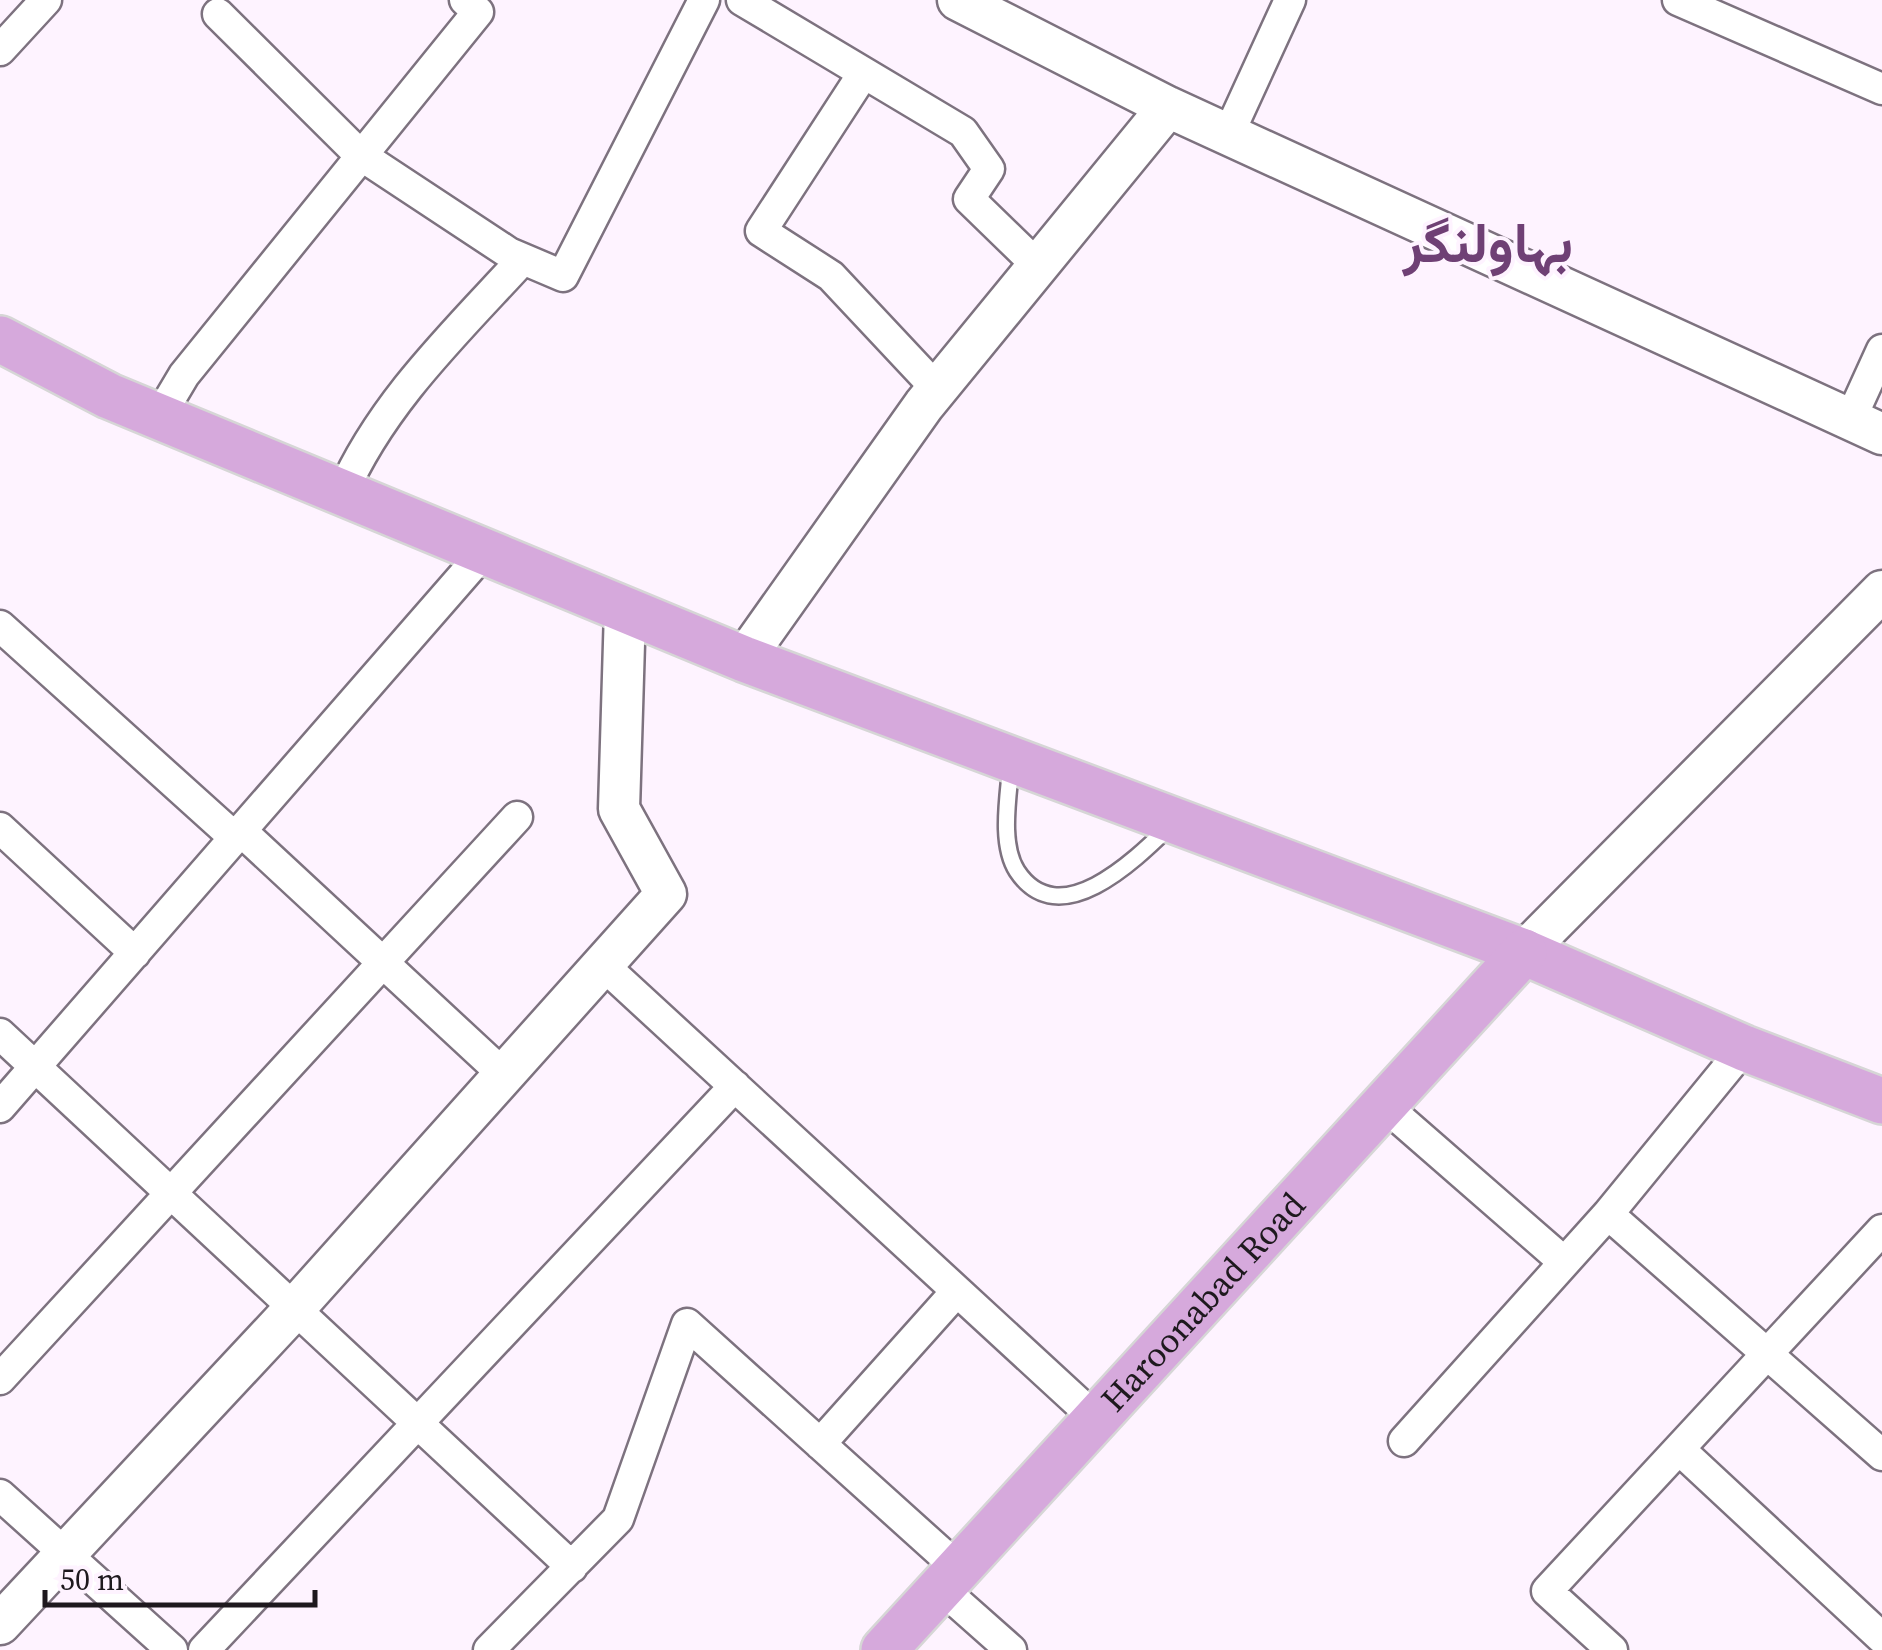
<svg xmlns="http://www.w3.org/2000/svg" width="1882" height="1650" font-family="'Source Serif 4',Vazirmatn,serif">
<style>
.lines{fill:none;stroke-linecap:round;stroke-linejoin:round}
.lane-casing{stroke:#7d727f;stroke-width:20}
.street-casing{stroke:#7d727f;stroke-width:35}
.secondary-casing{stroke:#7d727f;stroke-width:45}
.primary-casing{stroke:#d6d6d6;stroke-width:50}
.lane{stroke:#fff;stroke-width:15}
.street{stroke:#fff;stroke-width:30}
.secondary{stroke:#fff;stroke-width:40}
.primary{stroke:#d6a9dc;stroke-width:45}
.labels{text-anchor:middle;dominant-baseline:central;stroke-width:8;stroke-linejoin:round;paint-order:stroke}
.street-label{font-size:35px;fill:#1e191e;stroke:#fef3ff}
.town-label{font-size:55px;font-weight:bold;fill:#6f4075;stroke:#fef3ff}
</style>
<rect width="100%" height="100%" fill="#fef3ff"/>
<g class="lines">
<g class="lane-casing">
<path id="lane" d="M1011 763C1009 794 999 843 1017 871 1060 936 1138 857 1172 824"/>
</g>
<g class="street-casing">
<path id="street" d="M742 0 963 132 989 169 969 199 1038 266
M1678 0 1882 89
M218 14 359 154 509 253 563 276 704 0
M0 50 46 0
M863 74 761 231 831 276 937 389
M1229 133 1290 0
M159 417 184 375 478 12 465 0
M1851 418 1882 350
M342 494C381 403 457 331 523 259
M0 626 234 837
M0 828 135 953
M240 830 504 1075
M603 965 1096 1419
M0 1034 572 1567
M1384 1105 1564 1262
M0 1107 484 552
M1608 1214 1882 1455
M0 1379 517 817
M1404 1441 1608 1214 1744 1048
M820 1444 957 1291
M1679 1449 1882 1638
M0 1495 172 1650
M941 1588 1011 1650
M204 1650 735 1086
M489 1650 618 1519 687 1324 959 1569
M1612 1650 1547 1591 1882 1230"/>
</g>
<g class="secondary-casing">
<path id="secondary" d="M958 0 1168 107 1882 434
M744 659 924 405 1168 107
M1524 952 1882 591
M0 1624 285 1319 666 894 619 809 625 610"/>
</g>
<g class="primary-casing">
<g id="primary">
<path d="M0 339 109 396 744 659 1524 952 1744 1048 1882 1101"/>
<path id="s1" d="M884 1650 1524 952"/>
</g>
</g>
<use href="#lane" class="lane"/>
<use href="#street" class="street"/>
<use href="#secondary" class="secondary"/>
<use href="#primary" class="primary"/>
</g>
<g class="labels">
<g class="street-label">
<text stroke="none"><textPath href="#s1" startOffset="472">Haroonabad Road</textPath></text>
</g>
<g class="town-label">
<text x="1488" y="242">بہاولنگر</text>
</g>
</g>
<path d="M45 1590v15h270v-15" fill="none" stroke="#1e191e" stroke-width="5"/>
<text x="60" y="1590" font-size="30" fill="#1e191e" stroke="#fef3ff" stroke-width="8" paint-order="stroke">50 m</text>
</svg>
